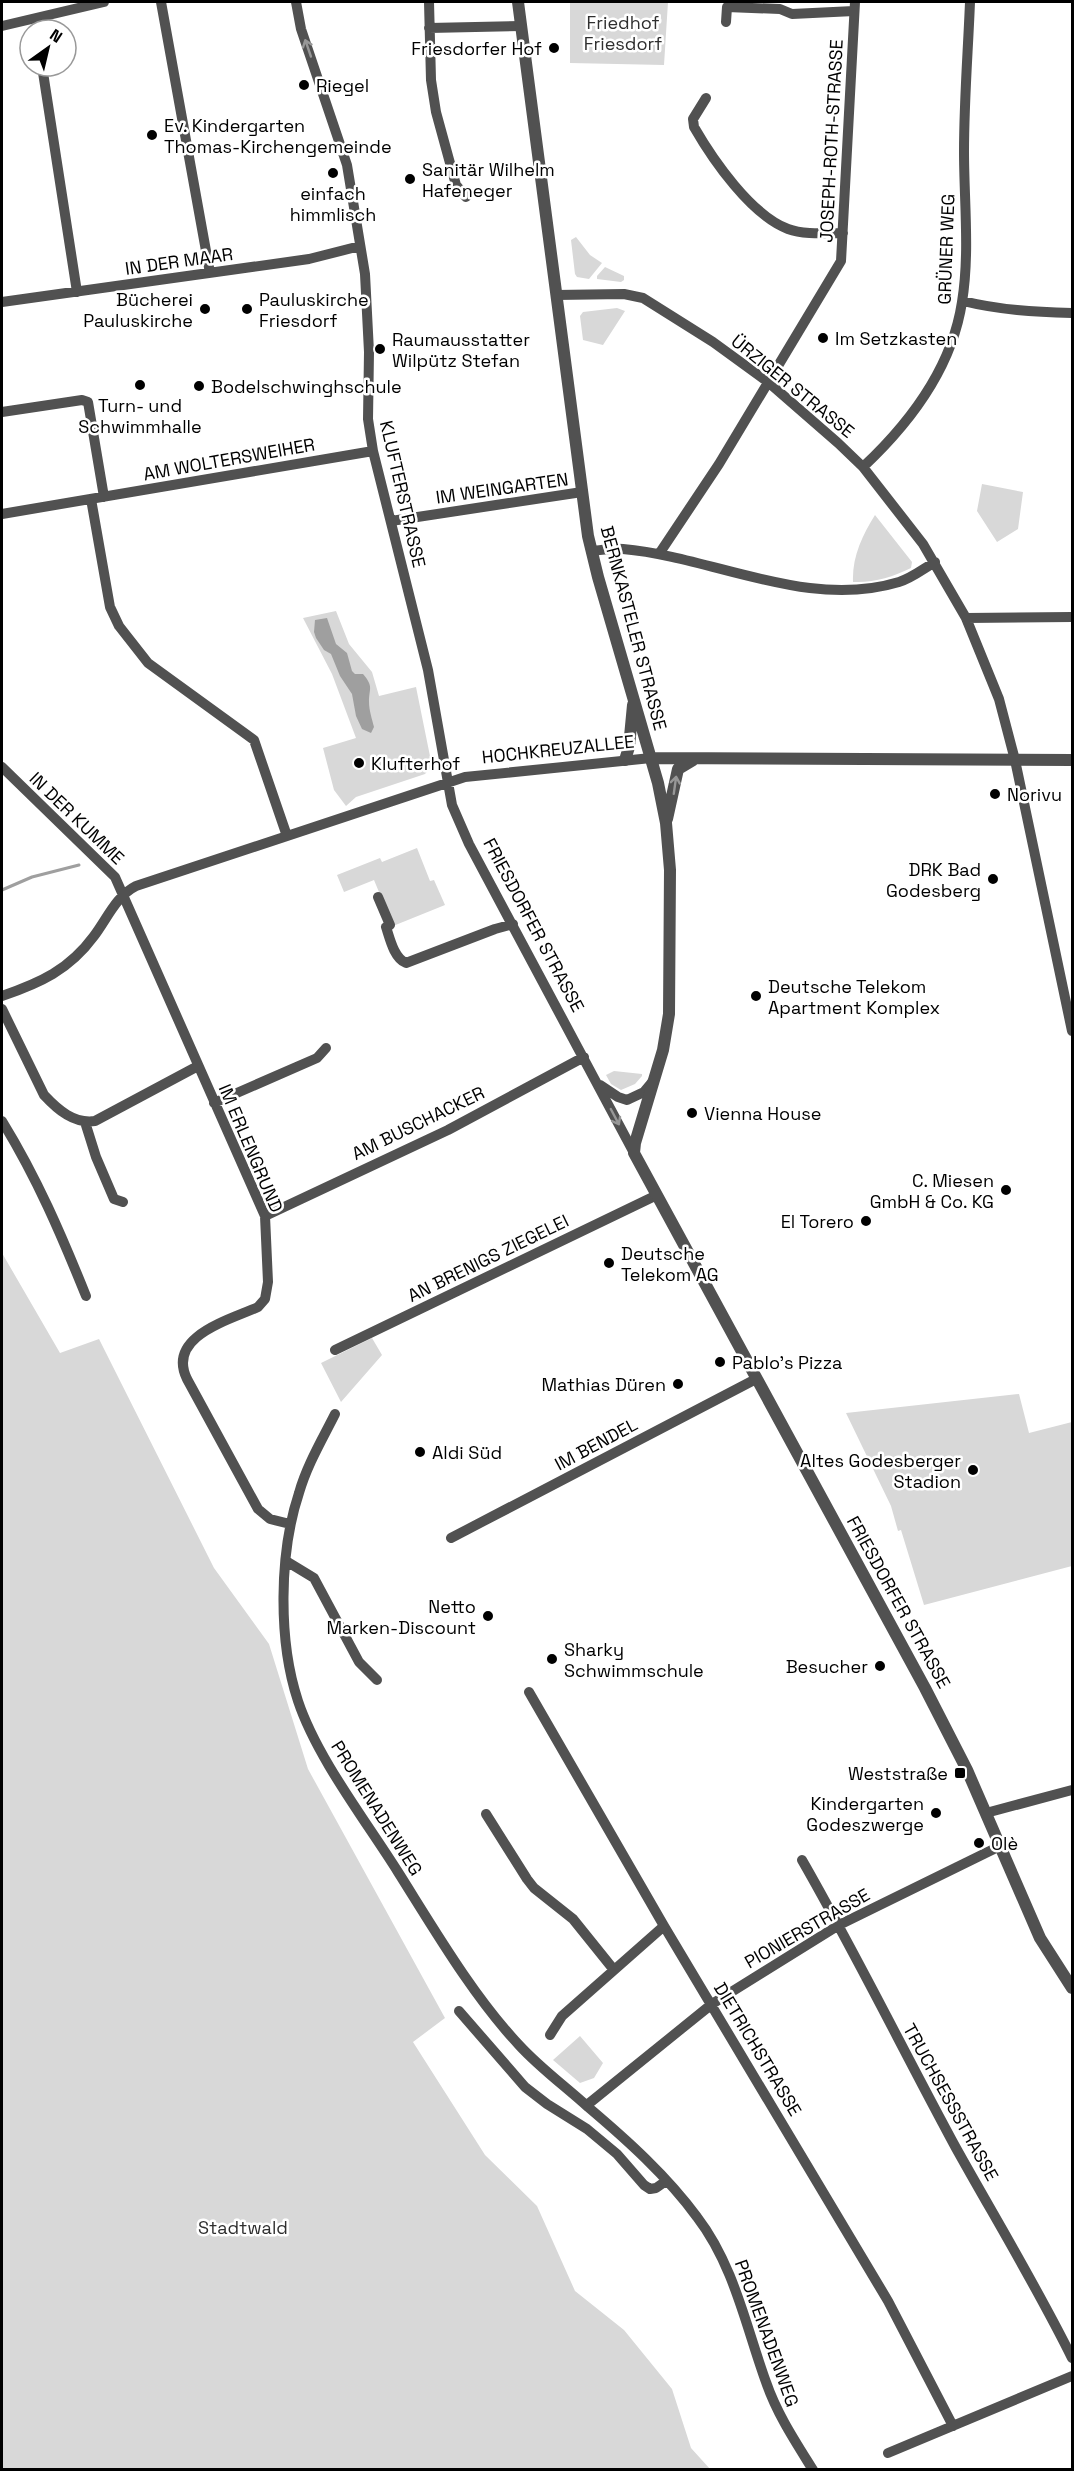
<svg xmlns="http://www.w3.org/2000/svg" width="1074" height="2471" font-family="'Space Grotesk',sans-serif">
<style>
.green{fill:#d8d8d8}
.water{fill:#9f9f9f}
.lines{fill:none;stroke-linecap:round;stroke-linejoin:round}
.stream{stroke:#9f9f9f;stroke-width:3}
.minor{stroke:#515151;stroke-width:10}
.tertiary{stroke:#515151;stroke-width:12}
.oneway{stroke:#979797}
.poi-dot{fill:#000;stroke:#fff;stroke-width:2}
.labels{text-anchor:middle;dominant-baseline:central;stroke-width:5;stroke-linejoin:round;paint-order:stroke}
.park-label{font-size:18px;fill:#2f2f2f;stroke:#fff}
.poi-label{font-size:18px;fill:#000;stroke:#fff;text-anchor:start}
.street-label{font-size:18px;fill:#000;stroke:#fff}
</style>
<rect width="100%" height="100%" fill="#fff"/>
<path class="green" d="M570 2H668L664 65 570 63Z
M576 237 590 255 602 263 589 279 577 277 575 274 571 240Z
M605 267 624 276V280L621 282 597 279V276Z
M617 308 625 311 603 345 583 340 580 316 583 312Z
M982 484 1023 492 1018 529 997 542 977 511Z
M875 515 912 562 911 568C892 577 874 583 853 582 852 557 862 536 875 515Z
M336 611 349 644 372 672 379 696 416 687 432 766 425 774 356 797 346 806 334 790 323 748 356 738 332 674 303 618Z
M417 848 430 881 434 880 445 905 393 926 374 880 344 892 337 875 380 858 382 862Z
M614 1071 642 1074V1076L635 1084 621 1090 611 1084 606 1075Z
M2 1253 60 1353 99 1339 214 1568 269 1644 308 1769 445 2018 413 2042 485 2155 537 2206 575 2291 624 2330 672 2389 691 2448 710 2469H2Z
M372 1338 382 1355 341 1402 321 1363Z
M1019 1394 1029 1433 1072 1422V1566L924 1605 901 1530 898 1531 891 1506 846 1413Z
M580 2036 603 2063 594 2078 580 2083 553 2060Z"/>
<path class="water" d="M327 618 336 644 347 653 352 671 355 674H363C374 687 369 688 369 702 369 710 372 719 374 727L371 733 362 729 356 716 352 694 340 676 331 654 324 650 316 638 314 632 315 620Z"/>
<g class="lines">
<path class="stream" d="M2 890 32 877 79 865"/>
<path class="minor" d="M161 2 210 273
M296 2 301 29 347 165 365 274 369 352 368 419 373 451 428 670 452 805 469 844 634 1153
M429 2 431 80 436 112 456 185 466 197
M726 22 727 7 780 9 792 14 854 11
M2 26 104 2
M429 28 521 26
M42 66 77 292
M706 98 693 119 694 127C713 160 751 215 788 229 804 235 826 233 843 233
M556 295 624 294 643 298 713 342 768 382 838 443 863 467 923 544 966 618 999 699 1015 760 1072 1031
M963 301C999 310 1035 312 1072 313
M2 302 309 259 360 246
M2 412 82 400 88 402 104 497
M863 467C910 423 952 368 962 302 970 253 964 201 964 152 964 101 968 52 970 2
M91 499 110 607 119 626 148 663 254 740 287 836
M2 514 373 451
M391 521 582 492
M591 551C602 550 613 548 623 549 714 557 807 610 899 582 912 578 923 569 935 562
M659 554 719 464 841 261 855 2
M966 618 1072 617
M2 767 115 877 265 1216 268 1282 265 1299 258 1307C230 1320 166 1336 187 1379L258 1509 270 1519 290 1524
M378 897 390 925 386 927C390 939 394 958 406 963L495 929 513 924
M2 996C40 983 69 970 94 936 107 919 116 896 136 886L465 777 651 758
M2 1009 44 1095C58 1110 74 1124 95 1121L198 1066
M600 1085 618 1097 627 1100 644 1092 654 1080
M214 1103 317 1058 326 1048
M2 1121C37 1178 61 1234 86 1296
M85 1122 96 1157 114 1199 123 1202
M265 1216 448 1130 584 1057
M335 1350 657 1195
M335 1414C322 1440 307 1465 299 1493 279 1553 278 1641 298 1701 317 1758 366 1821 398 1872 434 1929 473 1996 519 2045 540 2068 565 2086 588 2107 627 2140 667 2176 697 2217 734 2265 746 2327 766 2382 777 2414 795 2441 813 2470
M451 1538 756 1379
M286 1561 314 1578 359 1662 377 1680
M529 1692 664 1926 888 2301 953 2426
M986 1813 1072 1790
M486 1814 527 1879 534 1888 573 1919 614 1970
M802 1860C856 1954 904 2052 956 2148 995 2218 1037 2287 1072 2358
M459 2011 525 2087 547 2104 587 2129 617 2154 644 2185 650 2189 656 2188 666 2181
M550 2035 562 2016 664 1926
M587 2105 712 2004 839 1925 1000 1846
M888 2453 1072 2376"/>
<path class="tertiary" d="M518 2 588 536 598 577 658 783 666 823 670 870 669 1014 663 1050 635 1143 634 1153 925 1688 967 1770 1040 1938 1072 1988
M651 758 1072 760
M625 760 629 747 633 705
M667 819 678 769 693 760"/>
</g>
<defs><path id="oneway-shaft" d="M-6 0H5M1.5-3L5.5 0L1.5 3" fill="none" stroke-width="1.6" stroke-linecap="round" stroke-linejoin="round" transform="scale(1.5)"/></defs>
<g class="oneway">
<use href="#oneway-shaft" transform="translate(308 48) rotate(-109)"/>
<use href="#oneway-shaft" transform="translate(675 785) rotate(-82)"/>
<use href="#oneway-shaft" transform="translate(615 1117) rotate(62)"/>
</g>
<g class="poi-dot">
<circle cx="554" cy="48" r="6"/>
<circle cx="304" cy="85" r="6"/>
<circle cx="152" cy="135" r="6"/>
<circle cx="333" cy="173" r="6"/>
<circle cx="410" cy="179" r="6"/>
<circle cx="205" cy="309" r="6"/>
<circle cx="247" cy="309" r="6"/>
<circle cx="823" cy="338" r="6"/>
<circle cx="380" cy="349" r="6"/>
<circle cx="140" cy="385" r="6"/>
<circle cx="199" cy="386" r="6"/>
<circle cx="359" cy="763" r="6"/>
<circle cx="995" cy="794" r="6"/>
<circle cx="993" cy="879" r="6"/>
<circle cx="756" cy="996" r="6"/>
<circle cx="692" cy="1113" r="6"/>
<circle cx="1006" cy="1190" r="6"/>
<circle cx="866" cy="1221" r="6"/>
<circle cx="609" cy="1263" r="6"/>
<circle cx="720" cy="1362" r="6"/>
<circle cx="678" cy="1384" r="6"/>
<circle cx="420" cy="1452" r="6"/>
<circle cx="973" cy="1470" r="6"/>
<circle cx="488" cy="1616" r="6"/>
<circle cx="552" cy="1659" r="6"/>
<circle cx="880" cy="1666" r="6"/>
<rect x="954" y="1767" width="12" height="12" rx="3"/>
<circle cx="936" cy="1813" r="6"/>
<circle cx="979" cy="1843" r="6"/>
</g>
<g class="labels">
<g class="park-label">
<text x="623" y="22">Friedhof<tspan x="623" dy="21">Friesdorf</tspan></text>
<text x="243" y="2227">Stadtwald</text>
</g>
<g class="poi-label">
<text x="542" y="48" text-anchor="end">Friesdorfer Hof</text>
<text x="316" y="85">Riegel</text>
<text x="164" y="125">Ev. Kindergarten<tspan x="164" dy="21">Thomas-Kirchengemeinde</tspan></text>
<text x="422" y="169">Sanitär Wilhelm<tspan x="422" dy="21">Hafeneger</tspan></text>
<text x="333" y="193" text-anchor="middle">einfach<tspan x="333" dy="21">himmlisch</tspan></text>
<text x="193" y="299" text-anchor="end">Bücherei<tspan x="193" dy="21">Pauluskirche</tspan></text>
<text x="259" y="299">Pauluskirche<tspan x="259" dy="21">Friesdorf</tspan></text>
<text x="835" y="338">Im Setzkasten</text>
<text x="392" y="339">Raumausstatter<tspan x="392" dy="21">Wilpütz Stefan</tspan></text>
<text x="211" y="386">Bodelschwinghschule</text>
<text x="140" y="405" text-anchor="middle">Turn- und<tspan x="140" dy="21">Schwimmhalle</tspan></text>
<text x="371" y="763">Klufterhof</text>
<text x="1007" y="794">Norivu</text>
<text x="981" y="869" text-anchor="end">DRK Bad<tspan x="981" dy="21">Godesberg</tspan></text>
<text x="768" y="986">Deutsche Telekom<tspan x="768" dy="21">Apartment Komplex</tspan></text>
<text x="704" y="1113">Vienna House</text>
<text x="994" y="1180" text-anchor="end">C. Miesen<tspan x="994" dy="21">GmbH &amp; Co. KG</tspan></text>
<text x="854" y="1221" text-anchor="end">El Torero</text>
<text x="621" y="1253">Deutsche<tspan x="621" dy="21">Telekom AG</tspan></text>
<text x="732" y="1362">Pablo's Pizza</text>
<text x="666" y="1384" text-anchor="end">Mathias Düren</text>
<text x="432" y="1452">Aldi Süd</text>
<text x="961" y="1460" text-anchor="end">Altes Godesberger<tspan x="961" dy="21">Stadion</tspan></text>
<text x="476" y="1606" text-anchor="end">Netto<tspan x="476" dy="21">Marken-Discount</tspan></text>
<text x="564" y="1649">Sharky<tspan x="564" dy="21">Schwimmschule</tspan></text>
<text x="868" y="1666" text-anchor="end">Besucher</text>
<text x="948" y="1773" text-anchor="end">Weststraße</text>
<text x="924" y="1803" text-anchor="end">Kindergarten<tspan x="924" dy="21">Godeszwerge</tspan></text>
<text x="991" y="1843">Olè</text>
</g>
<g class="street-label">
<text transform="translate(831 141) rotate(-87)">JOSEPH-ROTH-STRASSE</text>
<text transform="translate(946 249) rotate(-88)">GRÜNER WEG</text>
<text transform="translate(179 261) rotate(-8)">IN DER MAAR</text>
<text transform="translate(793 386) rotate(39)">ÜRZIGER STRASSE</text>
<text transform="translate(229 459) rotate(-10)">AM WOLTERSWEIHER</text>
<text transform="translate(502 488) rotate(-8)">IM WEINGARTEN</text>
<text transform="translate(403 494) rotate(77)">KLUFTERSTRASSE</text>
<text transform="translate(634 628) rotate(75)">BERNKASTELER STRASSE</text>
<text transform="translate(558 749) rotate(-6)">HOCHKREUZALLEE</text>
<text transform="translate(77 818) rotate(44)">IN DER KUMME</text>
<text transform="translate(534 925) rotate(62)">FRIESDORFER STRASSE</text>
<text transform="translate(418 1123) rotate(-26)">AM BUSCHACKER</text>
<text transform="translate(251 1148) rotate(67)">IM ERLENGRUND</text>
<text transform="translate(488 1258) rotate(-26)">AN BRENIGS ZIEGELEI</text>
<text transform="translate(596 1444) rotate(-28)">IM BENDEL</text>
<text transform="translate(899 1602) rotate(61)">FRIESDORFER STRASSE</text>
<text transform="translate(377 1808) rotate(58)">PROMENADENWEG</text>
<text transform="translate(807 1928) rotate(-30)">PIONIERSTRASSE</text>
<text transform="translate(758 2049) rotate(59)">DIETRICHSTRASSE</text>
<text transform="translate(951 2102) rotate(61)">TRUCHSESSSTRASSE</text>
<text transform="translate(767 2333) rotate(70)">PROMENADENWEG</text>
</g>
</g>
<rect width="1074" height="2471" fill="none" stroke="#000000" stroke-width="6"/>
<g transform="translate(48 48) rotate(34)"><circle r="28" fill="#ffffff" stroke="#999999" stroke-width="1.5"/>
<path d="M0-4.5L10 22L0 15L-10 22Z" fill="#000000"/>
<text y="-9" font-size="16" font-weight="bold" text-anchor="middle" fill="#000000">N</text>
</g>
</svg>
